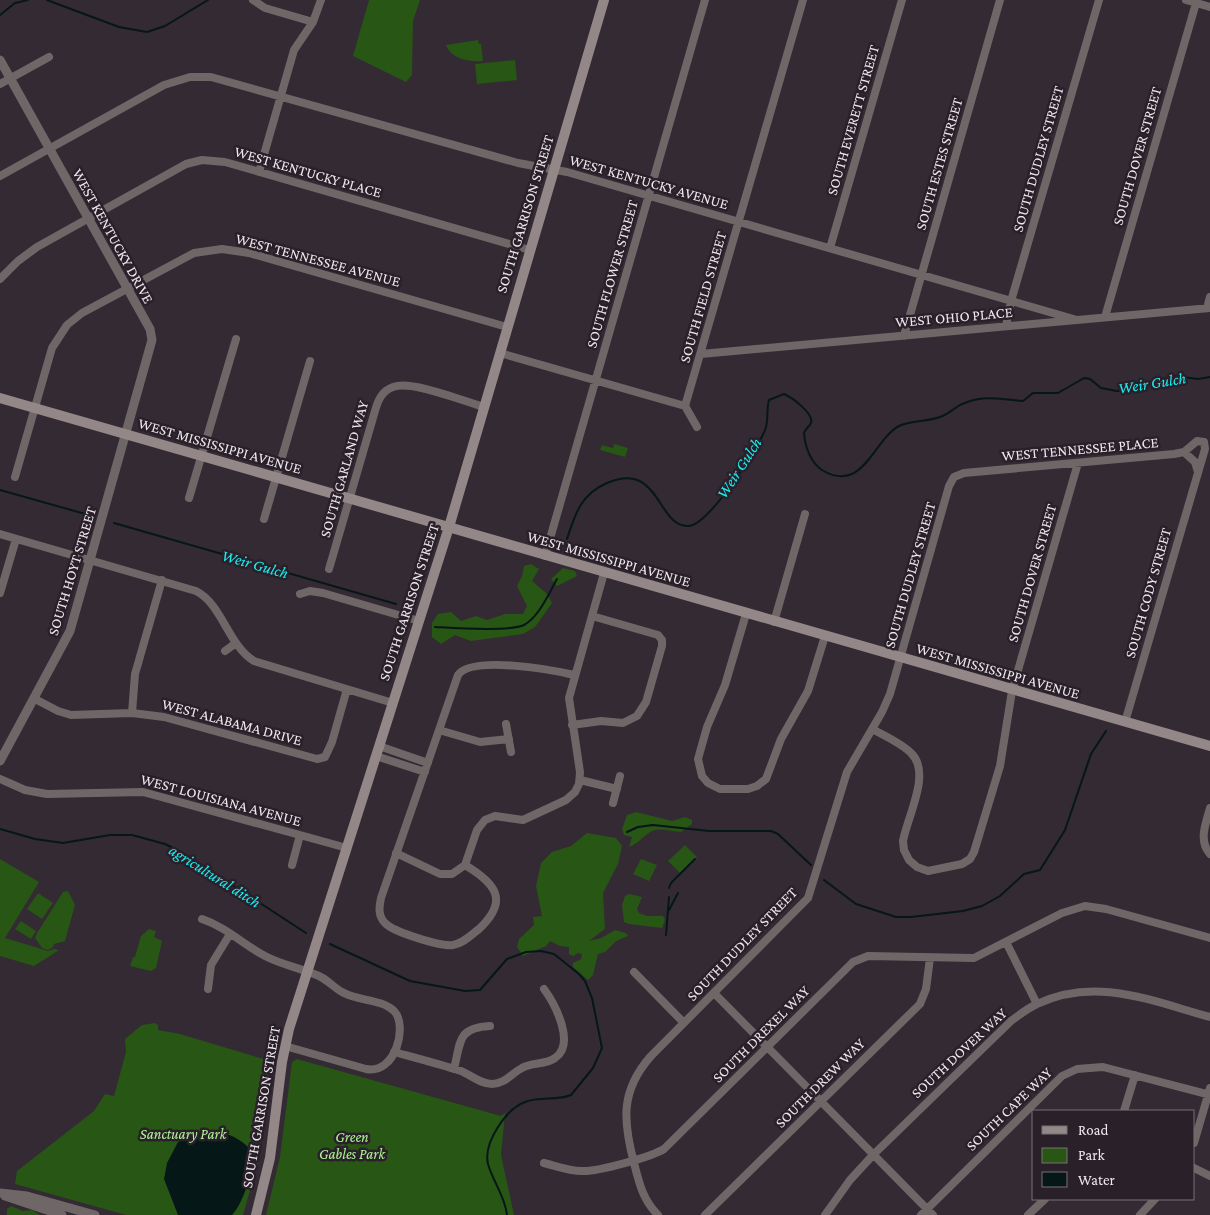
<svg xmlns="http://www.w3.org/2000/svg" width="1210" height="1215" font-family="'Crimson Pro',serif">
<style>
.green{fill:#285615}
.water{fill:#061717}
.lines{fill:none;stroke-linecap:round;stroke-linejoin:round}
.stream{stroke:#061717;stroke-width:2}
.minor{stroke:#6f6767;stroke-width:8}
.tertiary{stroke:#6f6767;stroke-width:9}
.secondary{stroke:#938887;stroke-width:10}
.labels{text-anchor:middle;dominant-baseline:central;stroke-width:5;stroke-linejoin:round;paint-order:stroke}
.street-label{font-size:15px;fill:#eee7ed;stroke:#292029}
.park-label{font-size:15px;font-style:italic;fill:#aef595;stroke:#292029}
.water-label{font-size:16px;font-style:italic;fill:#19f0f3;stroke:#292029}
</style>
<rect width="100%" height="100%" fill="#332a33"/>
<path class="green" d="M369 0H420L413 21 412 75 406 82 353 56Z
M478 40 479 44H481L483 61C469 62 451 59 446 45Z
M515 60 517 80 477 84 475 64Z
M614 444 628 448 625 457 600 450 602 445 613 448Z
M531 564 539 569 532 581 547 594 552 603 535 627 523 634 471 641 455 635 441 644 432 637V623L438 614 451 612 461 621 476 616 487 620 505 614H523L527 606 517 586 522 576 524 566Z
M563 568 575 571 577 576 557 586 551 579Z
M636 812 672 821 685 817 692 820V824L681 832C671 832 658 826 649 833 641 838 639 843 629 847L632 837 624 835 622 829 627 815Z
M587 833 616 838 622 846 618 864 603 893 605 929 589 941 601 938 615 930 626 933 628 936 616 941 605 952 598 954 593 975 588 980 573 967V963L581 959 582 954 578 953 573 956 569 954V947L560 946 550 941 546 946 523 956 517 947 519 939 534 925 533 917 542 916 536 886 541 863 552 852 571 846Z
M685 845 697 857 680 873 668 861Z
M0 859 39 882 5 938 48 951 54 949 59 950 34 966 0 956Z
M641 859 657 865 649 881 633 874Z
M68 891 75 905 65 941 54 944 53 947 48 950 42 948 35 938 37 933 63 892Z
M38 893 53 903 42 919 27 909Z
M629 894 642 897 637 909 639 913 647 916H663L665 920 662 928 629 924 624 922 622 905 625 896Z
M21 921 36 931 31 939 15 929Z
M149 929 156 931 154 937 162 941 156 968 151 971 130 966 133 957H135L141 936Z
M155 1023 158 1025V1030L180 1034 270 1061 258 1163 243 1215H126L15 1184 17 1171 94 1111 105 1094 114 1096 126 1052 125 1039 142 1025Z
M297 1059 501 1116 505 1113 501 1155 514 1215H266L280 1157 292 1062Z
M11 1206 23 1211 32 1210 40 1215H7V1209Z"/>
<path class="water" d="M209 1132C226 1131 240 1138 251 1150 255 1167 244 1202 232 1215H178L164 1179 167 1163 178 1142 190 1135Z"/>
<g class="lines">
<path class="stream" d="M47 0 119 27 147 32 165 26 208 0
M0 15 15 3 28 0
M0 490 89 515
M114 523 396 604
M567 539C575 514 581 494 607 483 660 460 657 527 688 526 708 526 757 450 765 430 769 421 766 410 769 400L784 394C791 397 814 413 811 423 809 427 805 429 804 433 805 446 810 462 822 470 863 495 873 440 899 426 911 420 927 422 940 417 947 415 953 409 960 405 985 394 996 399 1023 401L1033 393H1058L1084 378 1090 379 1101 388 1117 391 1139 388 1174 376 1198 379 1210 377
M435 627C454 628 510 632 524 625 539 617 549 593 557 579
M0 829 35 839 63 843 110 835H132L165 844 183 853 306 933
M627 832 638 827 653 825 709 831H771L778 834 811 865
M824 880 856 904 896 917H911L963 911 982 906 1000 896 1024 874 1040 870 1065 830 1091 754 1106 731
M669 888 671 883 695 859
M669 910 678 893
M666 935 669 897
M330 944 410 981 465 991 480 990 507 959 526 952 541 951 554 954 579 974 585 981 592 998 602 1048 593 1068 571 1095C557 1101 540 1096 525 1102 506 1109 483 1143 488 1164 493 1182 505 1196 507 1215"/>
<path class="minor" d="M253 0 265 8 313 22
M1186 0 1210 7
M0 84 49 57
M259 172 294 50 313 22 321 0
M0 176 164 85 190 77H211L518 163 567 172 1077 320
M830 248 902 0
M0 279 18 261 37 247 186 164 202 160 225 162 530 250
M1207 308 1210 297
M1105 317 1196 3
M1006 326 1011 301 1099 0
M904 336 1000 0
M500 353 685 406
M701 354 1210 308
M697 427 685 406 803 0
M1184 452 1195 462 1198 472
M15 477 52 348 67 325 82 313 194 253 222 249 249 253 507 327
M189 498 236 339
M264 519 310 361
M0 534 196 591C222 604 228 645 254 661L393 703
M545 556 705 0
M329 569 375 411C378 400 382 391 393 387 412 380 463 401 484 407
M0 593 16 539
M300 594 310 591 323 593 419 621
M746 614 725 685 707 727 698 759 702 776 708 783 720 789H748L757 786 766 779 781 739 808 691 825 636
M774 622 805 514
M225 651 236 643
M35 699 58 711 71 715 132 713 164 717 317 759 325 757 332 742 347 689
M132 713 135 674 162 580
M506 724 511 752
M572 725 601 721 623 723 637 716 646 702 662 646V640L658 635 592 616
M872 729C885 736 901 743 911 753 932 773 907 817 903 841L904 850 909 860 917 867 928 871 962 864 970 859 974 852 1000 766 1012 691 1078 463
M439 730 480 742 509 739
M379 746 428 763
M376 756 425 772
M0 779 25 790 47 794 143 792 347 848
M580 780 617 789
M613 803 620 776
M1210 808C1206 823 1198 841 1210 854
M396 853 440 874H452L465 865 477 830 485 820 495 816 523 820 566 800 575 792 579 784 580 772 569 698 604 573
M292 865 300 835
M465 865C495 883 510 900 479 929 471 935 464 943 453 945 442 947 393 932 385 923 378 916 379 907 381 898L458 675C472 655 553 670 574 675
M202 919C226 927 244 945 265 956 282 965 301 968 319 976 328 980 335 989 344 993 358 1001 382 999 394 1011 408 1025 396 1075 366 1069L285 1046
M1006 942 1037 1004
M634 972 684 1023
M208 989 211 965 230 934
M714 993 933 1215
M394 1052C416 1058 439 1064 461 1071 471 1075 480 1084 492 1084 505 1084 512 1073 522 1068 532 1062 546 1065 555 1058 576 1044 555 1004 544 989
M454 1069C461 1041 457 1028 490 1026
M1124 1111 1135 1075
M1194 1143 1210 1088
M544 1163C556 1166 569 1171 582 1171 597 1172 651 1157 664 1149L853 962 868 956 974 958 1062 913 1085 906 1106 909 1210 938
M1194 1168 1210 1176
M658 1215C643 1200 639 1183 634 1163 623 1121 620 1091 651 1056L808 898 847 772 882 712 890 694 949 486 954 477 964 473 1174 454 1184 452 1197 441 1204 442 1205 449 1125 722
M705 1215 920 1004 926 989 930 958
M825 1215 850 1180 873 1155 1011 1021C1019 1015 1028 1008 1037 1004 1096 976 1151 1001 1210 1017
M921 1215 1062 1076 1077 1069 1103 1067 1210 1095
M1028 1215 1045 1199
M1140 1215 1155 1199"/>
<path class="tertiary" d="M0 60 150 329 152 340 70 631 0 761
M0 1193 27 1196 95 1215
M5 1196 62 1215"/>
<path class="secondary" d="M0 398 1210 746
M256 1215 270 1158 282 1062 289 1029 449 527 604 0"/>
</g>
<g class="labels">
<g class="street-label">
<text transform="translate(853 120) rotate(-74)">SOUTH EVERETT STREET</text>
<text transform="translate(1137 156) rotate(-74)">SOUTH DOVER STREET</text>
<text transform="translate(1038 159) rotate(-74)">SOUTH DUDLEY STREET</text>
<text transform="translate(939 164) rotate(-74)">SOUTH ESTES STREET</text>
<text transform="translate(308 172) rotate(16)">WEST KENTUCKY PLACE</text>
<text transform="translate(649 182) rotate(16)">WEST KENTUCKY AVENUE</text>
<text transform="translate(525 214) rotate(-73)">SOUTH GARRISON STREET</text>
<text transform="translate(113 236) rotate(61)">WEST KENTUCKY DRIVE</text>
<text transform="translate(318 260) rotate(15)">WEST TENNESSEE AVENUE</text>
<text transform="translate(612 274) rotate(-74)">SOUTH FLOWER STREET</text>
<text transform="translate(703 297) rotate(-74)">SOUTH FIELD STREET</text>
<text transform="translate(954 317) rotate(-5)">WEST OHIO PLACE</text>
<text transform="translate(220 446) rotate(16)">WEST MISSISSIPPI AVENUE</text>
<text transform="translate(1080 449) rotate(-5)">WEST TENNESSEE PLACE</text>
<text transform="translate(344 469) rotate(-74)">SOUTH GARLAND WAY</text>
<text transform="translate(609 559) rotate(16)">WEST MISSISSIPPI AVENUE</text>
<text transform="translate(72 571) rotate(-73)">SOUTH HOYT STREET</text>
<text transform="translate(1032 573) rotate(-74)">SOUTH DOVER STREET</text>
<text transform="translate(910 575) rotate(-74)">SOUTH DUDLEY STREET</text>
<text transform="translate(1148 593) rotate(-74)">SOUTH CODY STREET</text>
<text transform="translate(409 602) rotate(-72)">SOUTH GARRISON STREET</text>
<text transform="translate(998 671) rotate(16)">WEST MISSISSIPPI AVENUE</text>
<text transform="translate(232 722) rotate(15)">WEST ALABAMA DRIVE</text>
<text transform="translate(221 800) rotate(15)">WEST LOUISIANA AVENUE</text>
<text transform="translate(742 944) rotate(-46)">SOUTH DUDLEY STREET</text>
<text transform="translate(761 1034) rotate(-45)">SOUTH DREXEL WAY</text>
<text transform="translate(959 1053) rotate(-43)">SOUTH DOVER WAY</text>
<text transform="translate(820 1083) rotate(-45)">SOUTH DREW WAY</text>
<text transform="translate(261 1107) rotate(-80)">SOUTH GARRISON STREET</text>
<text transform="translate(1009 1109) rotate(-44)">SOUTH CAPE WAY</text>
</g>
<g class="park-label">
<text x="183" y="1134">Sanctuary Park</text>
<text x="352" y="1137">Green<tspan x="352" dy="17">Gables Park</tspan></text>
</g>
<g class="water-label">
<text transform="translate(1152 383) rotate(-9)">Weir Gulch</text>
<text transform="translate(739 468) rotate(-57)">Weir Gulch</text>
<text transform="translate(255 564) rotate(16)">Weir Gulch</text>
<text transform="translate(215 876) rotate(32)">agricultural ditch</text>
</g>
</g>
<rect x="1032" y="1110" width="162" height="90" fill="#292029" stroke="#787077"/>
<rect x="1042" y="1126" width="25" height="8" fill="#938887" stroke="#787077"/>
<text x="1078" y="1135" font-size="15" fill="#eee7ed">Road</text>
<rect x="1042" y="1148" width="25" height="15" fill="#285615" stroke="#787077"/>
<text x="1078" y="1160" font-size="15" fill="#eee7ed">Park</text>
<rect x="1042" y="1172" width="25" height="15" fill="#061717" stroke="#787077"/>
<text x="1078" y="1185" font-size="15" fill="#eee7ed">Water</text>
</svg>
